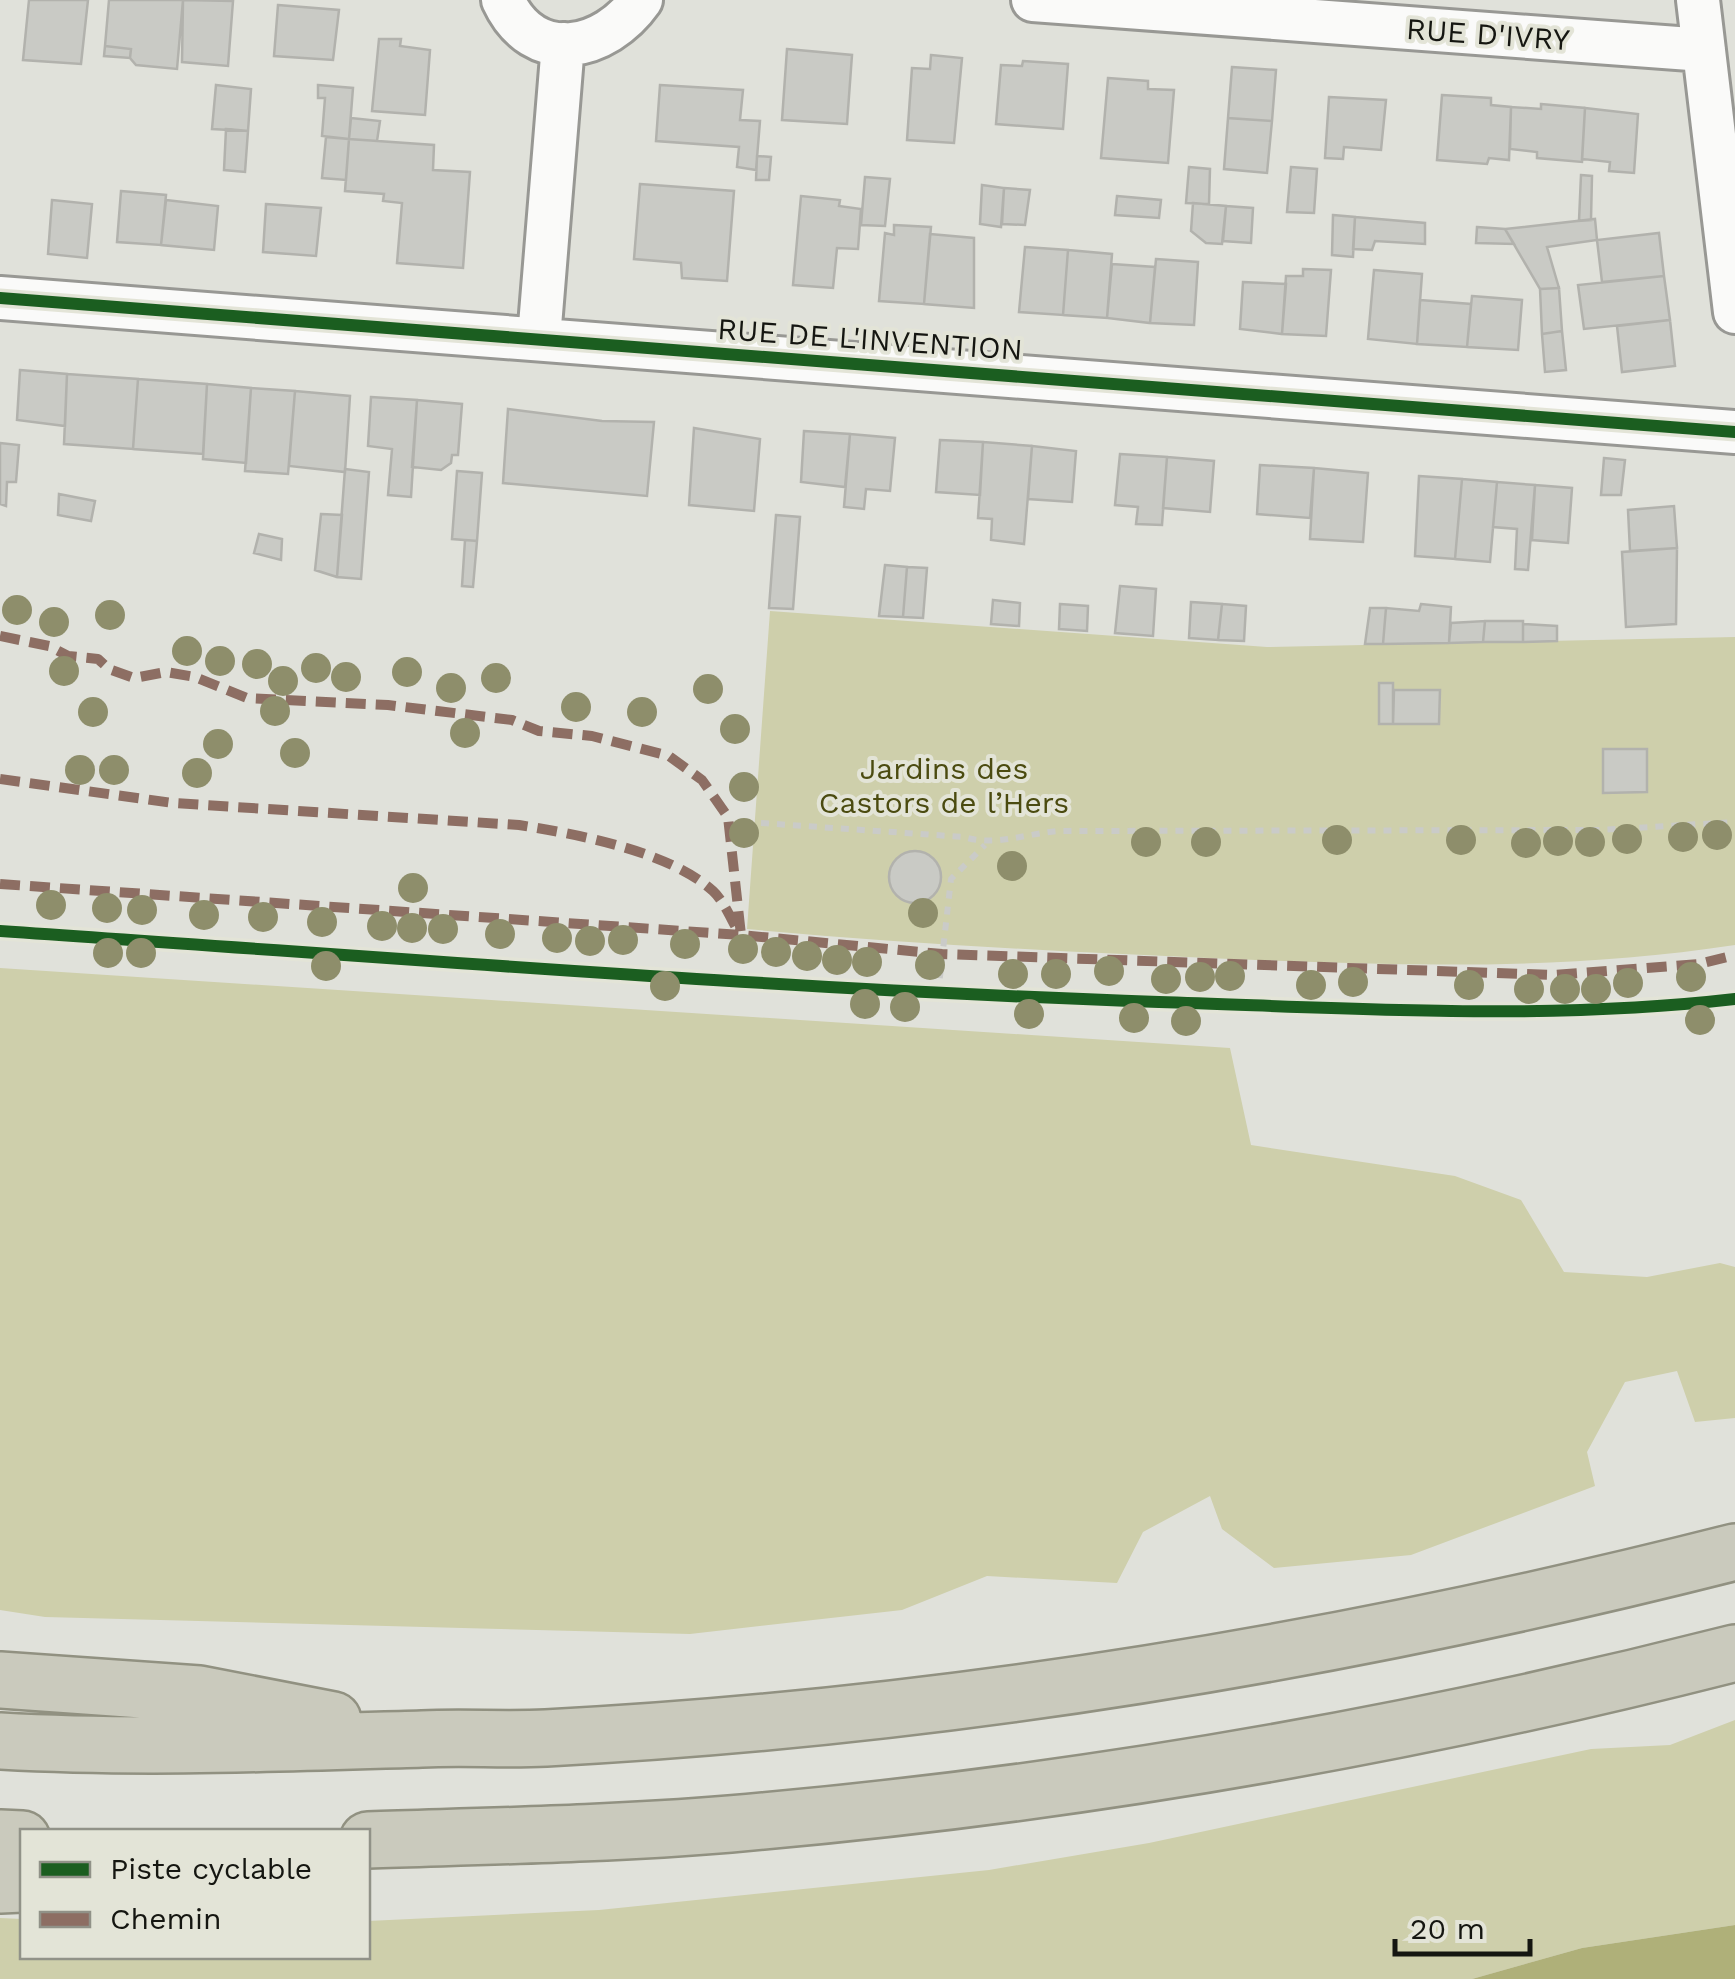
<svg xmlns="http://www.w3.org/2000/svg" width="1735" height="1979" font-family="'Work Sans',sans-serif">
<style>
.green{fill:#cecfab}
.water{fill:#afb079}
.building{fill:#c9cac5;stroke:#b2b2ad;stroke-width:2.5}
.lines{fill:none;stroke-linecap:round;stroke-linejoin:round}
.minor-casing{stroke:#989894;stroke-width:48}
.motorway-casing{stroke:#919181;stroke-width:60}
.path{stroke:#cacbc8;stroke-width:6;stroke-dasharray:8 8;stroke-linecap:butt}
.minor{stroke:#fafaf9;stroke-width:42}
.motorway{stroke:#cacabd;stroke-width:55}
.quiet{stroke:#8d6e63;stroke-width:10;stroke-dasharray:20 10;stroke-linecap:butt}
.cycleway-casing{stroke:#e3e4d7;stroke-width:19}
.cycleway{stroke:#1b5e20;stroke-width:12}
.tree{fill:#8e8e6b}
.labels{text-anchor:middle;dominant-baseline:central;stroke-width:8;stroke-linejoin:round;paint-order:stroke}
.street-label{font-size:30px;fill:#151611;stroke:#e3e4d7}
.park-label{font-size:30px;fill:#4b4b10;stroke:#e3e4d7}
</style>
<rect width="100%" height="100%" fill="#e0e1da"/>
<path class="green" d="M770 611 1267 647 1735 637V945C1564 971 1402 966 1230 959 1068 952 908 944 747 929Z
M0 968 1230 1048 1251 1145 1455 1176 1521 1200 1564 1272 1647 1277 1720 1263 1735 1267V1418L1695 1422 1677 1371 1625 1382 1587 1452 1595 1486 1411 1555 1274 1568 1222 1529 1210 1496 1143 1532 1117 1583 987 1576 902 1610 690 1634 45 1617 0 1610Z
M1735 1720V1925L1582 1948 1472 1979H0V1918L22 1919V1956H368V1921L599 1910 989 1870 1149 1843 1591 1749 1670 1745Z"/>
<path class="water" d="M1735 1925V1979H1472L1582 1948Z"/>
<path class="building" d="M29 0H88L81 64 23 60Z
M109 0H183L177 69 136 65 130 58 131 49 105 46Z
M183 0 233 1 228 66 182 62Z
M278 5 339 10 333 60 274 56Z
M379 39H401L400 46 430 50 425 115 372 111Z
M105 46 131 49 130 58 104 56Z
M787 49 852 55 847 124 782 120Z
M931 55 962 58 954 143 907 140 912 68 930 69Z
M1023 61 1068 64 1063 129 996 124 1001 65 1022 66Z
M1232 67 1276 70 1272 121 1228 118Z
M1108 78 1148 81V89L1174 90 1168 163 1101 158Z
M216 85 251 89 248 131 212 129Z
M318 85 353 88 349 139 322 136 325 98H318Z
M660 85 743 90 740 120 760 121 756 170 737 167 739 147 656 141Z
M1442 95 1491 98V105L1511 107 1509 160 1489 158 1487 164 1437 160Z
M1329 97 1386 100 1381 150 1344 147 1343 159 1325 158Z
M1541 104 1585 108 1582 162 1537 158V152L1510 149 1511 107 1541 109Z
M1585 108 1638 114 1634 173 1609 171 1610 162 1582 159Z
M351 118 380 121 377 141 349 139Z
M1228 118 1272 121 1267 173 1224 169Z
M226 129 248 131 245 172 224 170Z
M326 137 349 139 346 180 322 178Z
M349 139 434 145 433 170 470 172 463 268 397 263 402 203 383 201 384 194 345 191Z
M757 156 771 157 769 180H756Z
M1189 167 1210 169 1209 204 1186 203Z
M1291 167 1317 169 1314 213 1287 212Z
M1581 175 1592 176 1591 220 1579 221Z
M865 177 890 179 885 226 861 225Z
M640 184 734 191 727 281 682 278 681 263 634 259Z
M982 185 1004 188 1001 227 980 224Z
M1004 188 1030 190 1025 225 1002 224Z
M121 191 166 195 161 245 117 242Z
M801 196 840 200 839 206 861 209 858 249 837 248 833 288 793 285Z
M1117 196 1161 200 1159 218 1115 215Z
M52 200 92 204 87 258 48 254Z
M166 200 218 206 214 250 161 245Z
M1193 203 1226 206 1222 244 1206 243 1191 231Z
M266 204 321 208 316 256 263 252Z
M1226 206 1253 208 1251 243 1223 241Z
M1333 215 1355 217 1353 257 1332 255Z
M1355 217 1425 223V244L1375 241 1372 250 1353 249Z
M1595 219 1597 240 1547 247 1559 288 1540 289 1505 229Z
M894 225 931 227 924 304 879 301 885 233 894 235Z
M1477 227 1505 229 1514 244 1476 243Z
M1659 233 1664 276 1602 282 1597 240Z
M930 234 974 238V308L924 304Z
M1025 247 1068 250 1063 315 1019 312Z
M1068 250 1112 254 1107 318 1063 315Z
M1156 259 1198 262 1194 325 1150 323Z
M1112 264 1155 267 1150 323 1107 318Z
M1303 269 1331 270 1326 336 1282 334 1286 276H1303Z
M1374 270 1422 274 1417 344 1368 339Z
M1664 276 1670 320 1584 329 1578 285Z
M1243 282 1286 284 1282 334 1240 329Z
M1559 288 1562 331 1542 334 1540 289Z
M1472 296 1522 300 1518 350 1467 347Z
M1420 300 1471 304 1467 347 1417 344Z
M1670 320 1675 366 1622 372 1617 326Z
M1562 331 1566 370 1545 372 1542 334Z
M20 370 67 374 65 426 17 420Z
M67 374 138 379 133 449 64 444Z
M138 379 207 384 203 454 133 449Z
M207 384 251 388 246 463 203 459Z
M251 388 295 391 288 474 245 471Z
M295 391 350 396 345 472 289 466Z
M371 397 417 400 411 497 388 495 392 449 368 446Z
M417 400 462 404 458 455H452L451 463 441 470 412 467Z
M508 409 602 421 654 422 647 496 503 483Z
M694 428 760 439 754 511 689 505Z
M804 431 850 434 845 487 801 482Z
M850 434 895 438 890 491 866 489 864 509 844 507Z
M940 440 983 442 980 495 936 492Z
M983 442 1032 446 1024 544 991 540 992 519 978 518Z
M0 443 19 445 16 482H7L6 506 0 504Z
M1032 446 1076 451 1072 502 1028 499Z
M1120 454 1167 457 1162 525 1136 524 1138 507 1115 505Z
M1167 457 1214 461 1210 512 1163 508Z
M1604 458 1625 460 1621 495H1601Z
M1260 465 1314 468 1310 518 1257 514Z
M1314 468 1368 473 1363 542 1310 539Z
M345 469 369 472 361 579 337 577Z
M457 471 482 473 477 541 452 539Z
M1419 476 1462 479 1455 559 1415 556Z
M1462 479 1497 482 1490 562 1455 559Z
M1497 482 1535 485 1528 570 1515 569 1517 529 1493 527Z
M1535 485 1572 488 1568 543 1532 540Z
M59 494 95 501 91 521 58 515Z
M1674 506 1677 548 1630 551 1628 510Z
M321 514 342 515 337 577 315 570Z
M776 515 800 517 793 609 769 608Z
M259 534 282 539 281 560 254 553Z
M465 540 477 541 473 587 462 586Z
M1677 548 1676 624 1626 627 1622 552Z
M885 565 907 567 903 617 879 616Z
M907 567 927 568 923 618 903 617Z
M1120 586 1156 589 1153 636 1115 633Z
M993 600 1020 603 1019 626 991 624Z
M1191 602 1222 604 1218 640 1189 638Z
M1060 604 1088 606 1087 631 1059 629Z
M1222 604 1246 606 1244 641 1218 640Z
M1421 604 1451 607 1449 643 1383 644 1386 608 1419 611Z
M1370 608H1386L1383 644H1365Z
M1485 621H1523V642H1483Z
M1485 621 1483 642 1449 643 1451 623Z
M1523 624 1557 626V641L1523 642Z
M1379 683H1393V724H1379Z
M1394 690H1440L1439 724H1393Z
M1603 749H1647V792L1603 793Z
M889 877a26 26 0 1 1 52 0a26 26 0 1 1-52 0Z"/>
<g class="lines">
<g class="minor-casing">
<path id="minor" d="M503 0C534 67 605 51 641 0
M1033 0 1704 50
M1698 0 1735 312
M0 298 1735 432
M539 338 563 44"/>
</g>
<g class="motorway-casing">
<path id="motorway" d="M0 1680 199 1694 333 1720
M0 1741C141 1749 281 1743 422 1739 463 1737 505 1740 546 1738 948 1717 1345 1651 1735 1552
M0 1838 22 1839
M368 1840C488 1836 610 1834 730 1824 1068 1795 1406 1737 1735 1653
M0 1885 22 1884"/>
</g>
<path class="path" d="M761 823 964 837C995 847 1027 833 1060 831L1600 830 1735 822
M938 994 951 879 985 845"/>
<use href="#minor" class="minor"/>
<use href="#motorway" class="motorway"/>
<path class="quiet" d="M0 636 49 646 68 656 98 659 109 669 134 678 166 672 195 677 247 698 388 705 512 720 539 731 592 736 669 756 702 780 728 817 741 935
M0 779 173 803 519 825C576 834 669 851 713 891 723 900 731 919 738 931
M0 884 741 935 942 954 1555 975 1699 964 1735 955"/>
<g class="cycleway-casing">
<path id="cycleway" d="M0 298 1735 432
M0 931C386 957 772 989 1159 1002 1350 1008 1545 1021 1735 999"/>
</g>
<use href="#cycleway" class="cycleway"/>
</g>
<g class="tree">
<circle cx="17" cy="610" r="15"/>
<circle cx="110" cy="615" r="15"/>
<circle cx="54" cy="622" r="15"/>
<circle cx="187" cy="651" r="15"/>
<circle cx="220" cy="661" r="15"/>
<circle cx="257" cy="664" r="15"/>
<circle cx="316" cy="668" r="15"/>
<circle cx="64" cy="671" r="15"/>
<circle cx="407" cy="672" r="15"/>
<circle cx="346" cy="677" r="15"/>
<circle cx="496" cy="678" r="15"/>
<circle cx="283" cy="681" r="15"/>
<circle cx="451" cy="688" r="15"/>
<circle cx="708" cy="689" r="15"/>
<circle cx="576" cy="707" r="15"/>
<circle cx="275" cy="711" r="15"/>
<circle cx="93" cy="712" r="15"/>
<circle cx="642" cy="712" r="15"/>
<circle cx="735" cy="729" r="15"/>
<circle cx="465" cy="733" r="15"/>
<circle cx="218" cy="744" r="15"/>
<circle cx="295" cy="753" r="15"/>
<circle cx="80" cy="770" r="15"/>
<circle cx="114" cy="770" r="15"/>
<circle cx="197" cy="773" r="15"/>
<circle cx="744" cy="787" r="15"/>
<circle cx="744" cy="833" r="15"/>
<circle cx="1717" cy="835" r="15"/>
<circle cx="1683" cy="837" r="15"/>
<circle cx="1627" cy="839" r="15"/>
<circle cx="1337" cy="840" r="15"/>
<circle cx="1461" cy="840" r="15"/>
<circle cx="1558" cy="841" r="15"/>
<circle cx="1146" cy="842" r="15"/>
<circle cx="1206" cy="842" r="15"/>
<circle cx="1590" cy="842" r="15"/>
<circle cx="1526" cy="843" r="15"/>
<circle cx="1012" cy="866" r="15"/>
<circle cx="413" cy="888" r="15"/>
<circle cx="51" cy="905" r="15"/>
<circle cx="107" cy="908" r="15"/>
<circle cx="142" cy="910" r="15"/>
<circle cx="923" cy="913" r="15"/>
<circle cx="204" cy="915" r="15"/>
<circle cx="263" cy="917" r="15"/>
<circle cx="322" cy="922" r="15"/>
<circle cx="382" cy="926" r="15"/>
<circle cx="412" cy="928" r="15"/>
<circle cx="443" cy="929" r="15"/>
<circle cx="500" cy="934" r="15"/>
<circle cx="557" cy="938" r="15"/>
<circle cx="623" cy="940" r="15"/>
<circle cx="590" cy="941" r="15"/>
<circle cx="685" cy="944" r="15"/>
<circle cx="743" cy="949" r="15"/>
<circle cx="776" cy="952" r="15"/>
<circle cx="108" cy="953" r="15"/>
<circle cx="141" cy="953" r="15"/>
<circle cx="807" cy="956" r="15"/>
<circle cx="837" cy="960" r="15"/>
<circle cx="867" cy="962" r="15"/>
<circle cx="930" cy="965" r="15"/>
<circle cx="326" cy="966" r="15"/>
<circle cx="1109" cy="971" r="15"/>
<circle cx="1013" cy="974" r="15"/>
<circle cx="1056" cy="974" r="15"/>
<circle cx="1230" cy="976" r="15"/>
<circle cx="1200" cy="977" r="15"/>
<circle cx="1691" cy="977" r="15"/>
<circle cx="1166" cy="979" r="15"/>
<circle cx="1353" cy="982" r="15"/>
<circle cx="1628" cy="983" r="15"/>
<circle cx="1311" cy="985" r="15"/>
<circle cx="1469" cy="985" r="15"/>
<circle cx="665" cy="986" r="15"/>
<circle cx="1529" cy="989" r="15"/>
<circle cx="1565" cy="989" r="15"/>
<circle cx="1596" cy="989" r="15"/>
<circle cx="865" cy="1004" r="15"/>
<circle cx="905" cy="1007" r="15"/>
<circle cx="1029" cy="1014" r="15"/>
<circle cx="1134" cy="1018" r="15"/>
<circle cx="1700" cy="1020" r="15"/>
<circle cx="1186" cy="1021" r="15"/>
</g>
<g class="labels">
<g class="street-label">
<text transform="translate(1488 34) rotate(4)">RUE D'IVRY</text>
<text transform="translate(870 339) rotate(4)">RUE DE L'INVENTION</text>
</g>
<g class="park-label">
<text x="944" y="768">Jardins des<tspan x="944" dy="34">Castors de l’Hers</tspan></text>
</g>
</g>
<rect x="20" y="1829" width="350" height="130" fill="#e3e4d7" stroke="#919288" stroke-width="2.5"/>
<rect x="40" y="1862" width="50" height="15" fill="#1b5e20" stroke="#919288" stroke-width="2.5"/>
<text x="110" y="1879" font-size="30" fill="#151611">Piste cyclable</text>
<rect x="40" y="1912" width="50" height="15" fill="#8d6e63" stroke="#919288" stroke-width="2.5"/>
<text x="110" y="1929" font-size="30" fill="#151611">Chemin</text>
<path d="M1395 1939v15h135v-15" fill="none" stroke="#151611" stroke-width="5"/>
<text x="1410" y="1939" font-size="30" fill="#151611" stroke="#e3e4d7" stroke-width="8" paint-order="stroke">20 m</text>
</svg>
